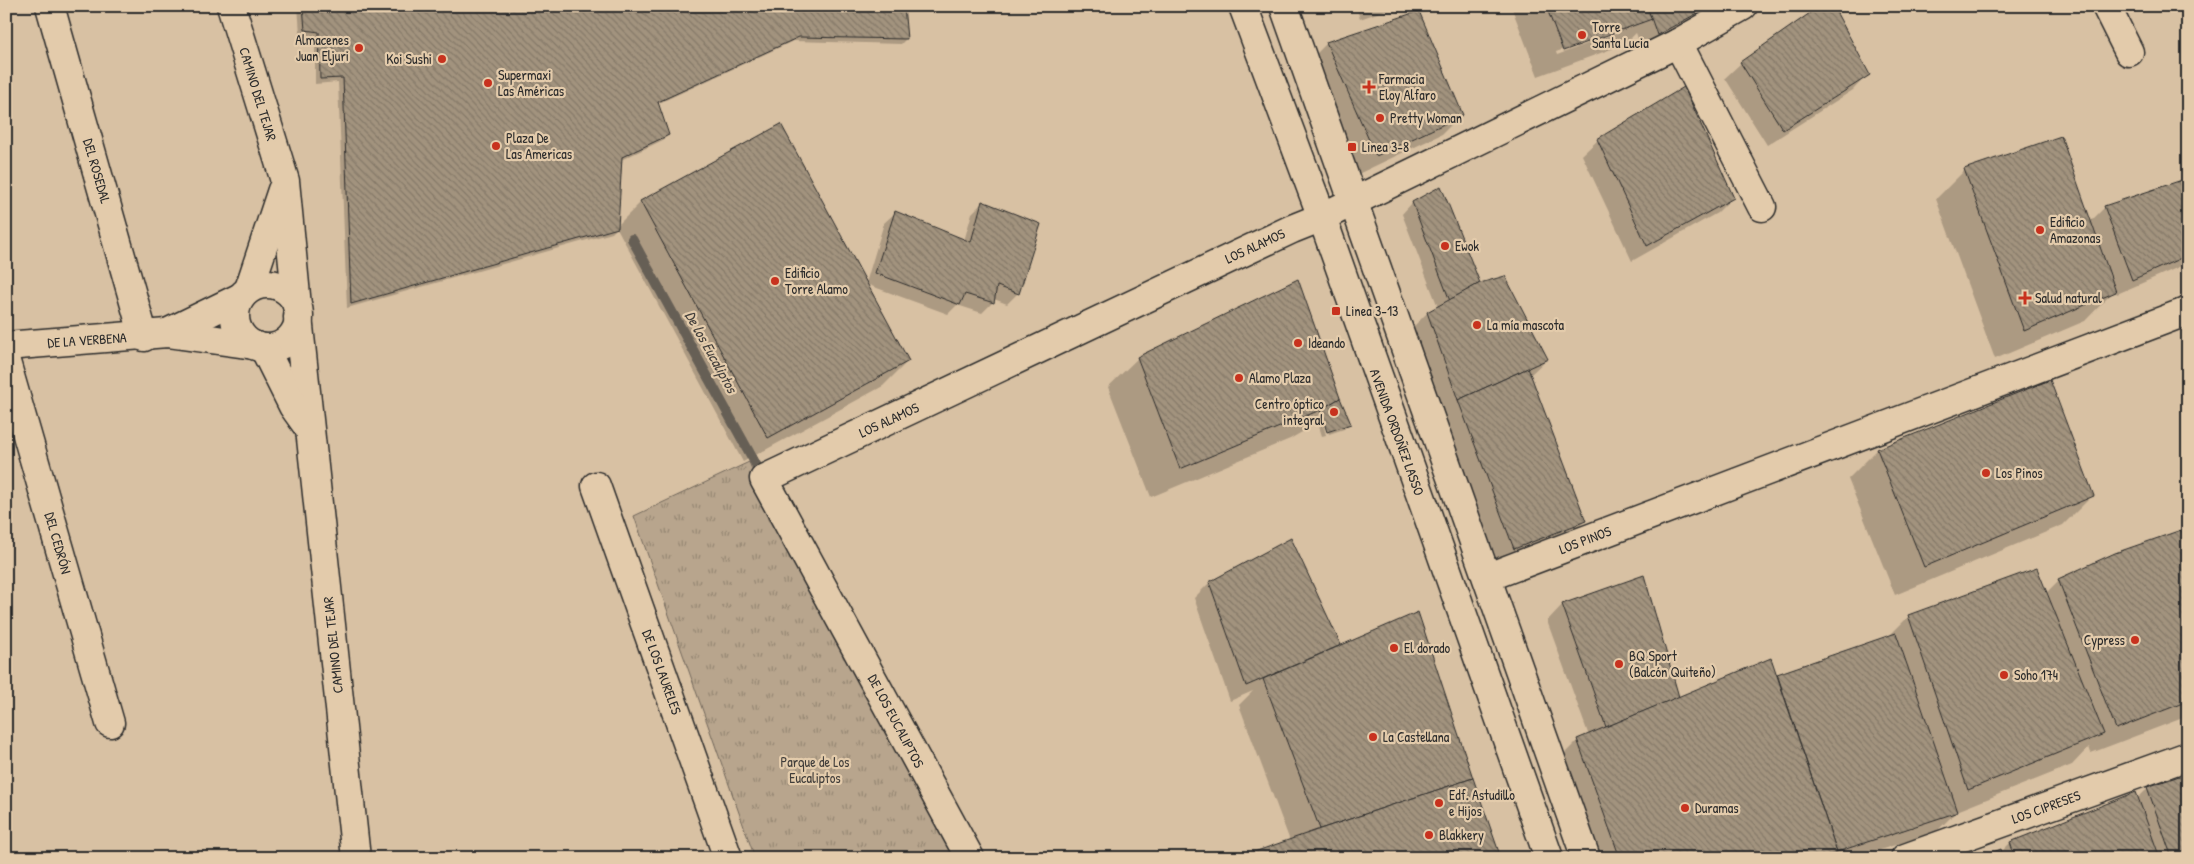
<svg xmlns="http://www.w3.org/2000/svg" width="2194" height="864" font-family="'Patrick Hand',sans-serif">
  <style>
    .grass { fill: url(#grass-tufts); stroke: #72685c }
    .shadow { fill: #0003; fill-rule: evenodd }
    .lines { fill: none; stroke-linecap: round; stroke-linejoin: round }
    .stream { stroke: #665f55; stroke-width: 10 }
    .building { fill: url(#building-back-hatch); stroke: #2b2b2b }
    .street-casing { stroke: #2b2b2b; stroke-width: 31 }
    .secondary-casing { stroke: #2b2b2b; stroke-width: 31 }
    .primary-casing { stroke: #2b2b2b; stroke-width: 31 }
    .street { stroke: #e3cbab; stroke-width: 28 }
    .secondary { stroke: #e3cbab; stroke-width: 28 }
    .primary { stroke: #e3cbab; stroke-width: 28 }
    .poi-dot { fill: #c8321e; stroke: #e3cbab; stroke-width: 2 }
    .labels { text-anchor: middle; stroke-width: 4.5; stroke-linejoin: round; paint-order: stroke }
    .poi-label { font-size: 14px; fill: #2b2b2b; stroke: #e3cbab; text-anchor: start }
    .street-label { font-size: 14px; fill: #2b2b2b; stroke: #e3cbab }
    .park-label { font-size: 14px; fill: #403d3a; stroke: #e3cbab }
    .water-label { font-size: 15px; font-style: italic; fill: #44403c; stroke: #e3cbab }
  </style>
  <defs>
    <pattern id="grass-tufts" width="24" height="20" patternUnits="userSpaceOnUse" patternTransform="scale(1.25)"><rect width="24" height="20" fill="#b8a58d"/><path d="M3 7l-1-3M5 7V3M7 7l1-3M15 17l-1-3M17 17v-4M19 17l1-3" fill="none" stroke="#968773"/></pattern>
    <pattern id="building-back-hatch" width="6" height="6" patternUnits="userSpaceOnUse" patternTransform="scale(1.25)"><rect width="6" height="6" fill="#a2937e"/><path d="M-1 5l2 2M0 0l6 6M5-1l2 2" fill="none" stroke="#847867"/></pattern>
  </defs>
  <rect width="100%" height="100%" fill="#d8c1a3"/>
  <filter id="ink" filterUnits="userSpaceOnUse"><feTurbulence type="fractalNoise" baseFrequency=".02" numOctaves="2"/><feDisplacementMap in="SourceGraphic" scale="10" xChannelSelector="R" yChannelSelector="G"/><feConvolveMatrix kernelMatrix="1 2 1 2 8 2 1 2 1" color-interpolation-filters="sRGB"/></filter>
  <g filter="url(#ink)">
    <polygon class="grass" points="749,462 763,497 960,858 755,858 634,516"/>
    <g class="shadow">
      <polygon points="298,6 903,6 906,39 901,44 793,41 657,104 668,135 663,140 621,160 617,226 641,202 866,283 884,223 895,213 964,241 972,213 982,203 1018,293 1007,304 994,299 993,302 982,313 957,305 948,314 866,284 908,361 883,386 743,462 617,228 612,233 347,308 338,82 315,84 315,37 300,34"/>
      <polygon points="1356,6 1397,6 1360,19"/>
      <path d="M1511,6H1722L1642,49L1636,33L1625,44L1538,76ZM1622,28V31L1557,55L1556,52Z"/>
      <polygon points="1327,43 1461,115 1442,134 1356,175 1308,62"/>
      <polygon points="1741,63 1868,74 1853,90 1767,145 1725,78"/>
      <polygon points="1598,140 1733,197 1717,213 1632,261 1582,155"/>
      <polygon points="1965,170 2090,222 2105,207 2188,179 2188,263 2117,294 2115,290 2085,321 1995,359 1936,199"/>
      <polygon points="1412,203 1479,285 1547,359 1530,375 1585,521 1569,536 1498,563 1412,328 1427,313 1438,307 1402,214"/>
      <polygon points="1297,281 1349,424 1344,429 1329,434 1323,414 1321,416 1326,435 1322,436 1317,420 1309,428 1290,439 1151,497 1108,387 1138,358"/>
      <polygon points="2049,382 2092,496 2063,525 1895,595 1848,479 1877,450"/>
      <polygon points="2188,529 2188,716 2091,753 2089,747 2072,765 1957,811 1937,831 1856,858 1594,858 1558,760 1578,740 1589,736 1547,621 1562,605 1643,577 1678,699 1776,675 1888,637 1909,616 2046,593 2059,580"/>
      <polygon points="1209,583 1339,645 1335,649 1500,858 1290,841 1239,705 1253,691 1230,701 1194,598"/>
      <polygon points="2148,788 2188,858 1982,858 2001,852 2010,843 2137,799"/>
    </g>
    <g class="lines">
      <polyline class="stream" points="632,239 764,479"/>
    </g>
    <g class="building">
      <polygon points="303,6 904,6 907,39 799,37 658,102 669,135 622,157 618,228 351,304 343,78 320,79 319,32 305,30"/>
      <polygon points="1546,6 1647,6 1652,19 1563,51"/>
      <polygon points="1647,6 1709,6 1709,7 1657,35"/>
      <polygon points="1820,6 1833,6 1870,75 1783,130 1740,62"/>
      <polygon points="1419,11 1463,115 1376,156 1326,42"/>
      <polygon points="1684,87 1734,198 1647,246 1597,139"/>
      <polygon points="781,124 909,361 768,438 640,201"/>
      <polygon points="2061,136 2116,292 2024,331 1964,169"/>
      <polygon points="2188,178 2188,255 2132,280 2104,206"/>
      <polygon points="1441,186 1480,283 1450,301 1412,202"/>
      <polygon points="982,201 1041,224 1019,294 997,286 994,303 965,294 960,305 875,273 895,211 971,242"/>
      <polygon points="1505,276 1548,359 1458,400 1427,312 1480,283"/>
      <polygon points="1298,279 1340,398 1320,410 1180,469 1137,357"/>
      <polygon points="1528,368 1586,521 1514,549 1458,400"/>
      <polygon points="2050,380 2094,496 1924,567 1877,449"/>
      <polygon points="1340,398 1351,424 1327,432 1320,410"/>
      <polygon points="2188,527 2188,549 2181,530"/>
      <polygon points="2181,530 2188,549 2188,701 2116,729 2058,579 2115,553"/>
      <polygon points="1291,538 1341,645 1246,686 1209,582"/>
      <polygon points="2037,568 2104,734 1968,790 1908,615"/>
      <polygon points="1644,575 1679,697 1606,727 1562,604"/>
      <polygon points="1418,612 1473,778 1320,829 1263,679"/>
      <polygon points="1896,633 1958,812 1837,852 1777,674"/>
      <polygon points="1771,658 1837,852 1820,858 1620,858 1577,739"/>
      <polygon points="2188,773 2188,858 2172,858 2147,787"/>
      <polygon points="1473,778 1501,858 1237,858 1320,829"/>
      <polygon points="2136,792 2160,858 2015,858 2010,842"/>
      <polygon points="2001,849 2004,858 1978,858"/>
    </g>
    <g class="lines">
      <g class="street-casing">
        <g id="street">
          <polyline points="50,6 144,337"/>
          <polyline points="2106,6 2129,52"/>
          <polyline points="1678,43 1762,207"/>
          <polyline points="167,333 241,297"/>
          <polyline points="6,346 167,333 254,345"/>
          <polyline points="6,362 110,723"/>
          <polyline points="596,486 728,858"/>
          <polyline points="1488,577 2188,311"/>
          <polyline points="970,858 764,479 1292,229 1322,217 1678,43 1743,6"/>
          <polyline points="1905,858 2188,756"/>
        </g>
      </g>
      <g class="secondary-casing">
        <g id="secondary">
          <polyline points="231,6 285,181 297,306"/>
          <circle cx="267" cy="316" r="32"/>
          <polyline points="249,289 282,190"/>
          <polyline points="298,317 356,858"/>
          <polyline points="264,348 293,406 308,427"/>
        </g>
      </g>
      <g class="primary-casing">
        <g id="primary">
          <polyline points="1243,6 1322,217 1549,858"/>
          <polyline points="1284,6 1586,858"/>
        </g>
      </g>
      <use href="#street" class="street"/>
      <use href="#secondary" class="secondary"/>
      <use href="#primary" class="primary"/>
    </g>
  </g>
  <g class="poi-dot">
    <circle cx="1582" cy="35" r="5"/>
    <circle cx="359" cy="48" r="5"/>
    <circle cx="442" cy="59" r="5"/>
    <circle cx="488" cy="83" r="5"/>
    <path d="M1366.5 79.5h5v5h5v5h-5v5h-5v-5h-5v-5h5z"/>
    <circle cx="1380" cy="118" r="5"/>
    <circle cx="496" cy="146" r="5"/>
    <rect x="1347" y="142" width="10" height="10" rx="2.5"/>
    <circle cx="2040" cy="230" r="5"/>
    <circle cx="1445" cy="246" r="5"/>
    <circle cx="775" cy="281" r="5"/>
    <path d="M2022.5 290.5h5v5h5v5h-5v5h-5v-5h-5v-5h5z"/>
    <rect x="1331" y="306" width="10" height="10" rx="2.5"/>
    <circle cx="1477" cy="325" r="5"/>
    <circle cx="1298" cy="343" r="5"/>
    <circle cx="1239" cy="378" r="5"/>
    <circle cx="1334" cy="412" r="5"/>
    <circle cx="1986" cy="473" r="5"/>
    <circle cx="2135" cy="640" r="5"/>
    <circle cx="1394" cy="648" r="5"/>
    <circle cx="1619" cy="664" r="5"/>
    <circle cx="2004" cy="675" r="5"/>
    <circle cx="1373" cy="737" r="5"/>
    <circle cx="1439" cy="803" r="5"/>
    <circle cx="1685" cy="808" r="5"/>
    <circle cx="1429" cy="835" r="5"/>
  </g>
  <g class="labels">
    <g class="poi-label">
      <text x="1592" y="32">Torre<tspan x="1592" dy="16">Santa Lucia</tspan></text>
      <text x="349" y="45" text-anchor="end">Almacenes<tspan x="349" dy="16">Juan Eljuri</tspan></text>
      <text x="432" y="64" text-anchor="end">Koi Sushi</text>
      <text x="498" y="80">Supermaxi<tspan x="498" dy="16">Las Américas</tspan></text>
      <text x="1379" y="84">Farmacia<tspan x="1379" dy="16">Eloy Alfaro</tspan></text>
      <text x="1390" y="123">Pretty Woman</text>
      <text x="506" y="143">Plaza De<tspan x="506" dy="16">Las Americas</tspan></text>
      <text x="1362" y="152">Linea 3-8</text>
      <text x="2050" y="227">Edificio<tspan x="2050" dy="16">Amazonas</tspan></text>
      <text x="1455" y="251">Ewok</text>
      <text x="785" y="278">Edificio<tspan x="785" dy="16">Torre Alamo</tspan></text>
      <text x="2035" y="303">Salud natural</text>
      <text x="1346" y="316">Linea 3-13</text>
      <text x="1487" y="330">La mía mascota</text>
      <text x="1308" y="348">Ideando</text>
      <text x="1249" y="383">Alamo Plaza</text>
      <text x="1324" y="409" text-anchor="end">Centro óptico<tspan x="1324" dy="16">integral</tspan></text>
      <text x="1996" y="478">Los Pinos</text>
      <text x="2125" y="645" text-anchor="end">Cypress</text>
      <text x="1404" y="653">El dorado</text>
      <text x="1629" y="661">BQ Sport<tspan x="1629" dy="16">(Balcón Quiteño)</tspan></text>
      <text x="2014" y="680">Soho 174</text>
      <text x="1383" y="742">La Castellana</text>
      <text x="1449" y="800">Edf. Astudillo<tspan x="1449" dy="16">e Hijos</tspan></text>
      <text x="1695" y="813">Duramas</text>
      <text x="1439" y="840">Blakkery</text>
    </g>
    <g class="street-label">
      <text transform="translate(258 94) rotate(73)" y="5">CAMINO DEL TEJAR</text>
      <text transform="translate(97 171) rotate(74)" y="5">DEL ROSEDAL</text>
      <text transform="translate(1255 246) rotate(-25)" y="5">LOS ALAMOS</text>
      <text transform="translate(87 340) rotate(-4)" y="5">DE LA VERBENA</text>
      <text transform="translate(889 420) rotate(-25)" y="5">LOS ALAMOS</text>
      <text transform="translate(1397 432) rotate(70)" y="5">AVENIDA ORDOÑEZ LASSO</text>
      <text transform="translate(1585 540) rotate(-21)" y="5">LOS PINOS</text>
      <text transform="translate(58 543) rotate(74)" y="5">DEL CEDRÓN</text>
      <text transform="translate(333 645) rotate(-96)" y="5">CAMINO DEL TEJAR</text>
      <text transform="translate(662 672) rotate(70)" y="5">DE LOS LAURELES</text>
      <text transform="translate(896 721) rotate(62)" y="5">DE LOS EUCALIPTOS</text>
      <text transform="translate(2046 807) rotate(-20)" y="5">LOS CIPRESES</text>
    </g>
    <g class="park-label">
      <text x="815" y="767">Parque de Los<tspan x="815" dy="16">Eucaliptos</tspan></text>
    </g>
    <g class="water-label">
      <text transform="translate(711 352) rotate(61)" y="5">De los Eucaliptos</text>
    </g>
  </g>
  <rect width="2194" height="864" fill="none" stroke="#e3cbab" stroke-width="25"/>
  <rect x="12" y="12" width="2169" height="839" fill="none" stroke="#2b2b2b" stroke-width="2" filter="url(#ink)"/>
</svg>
